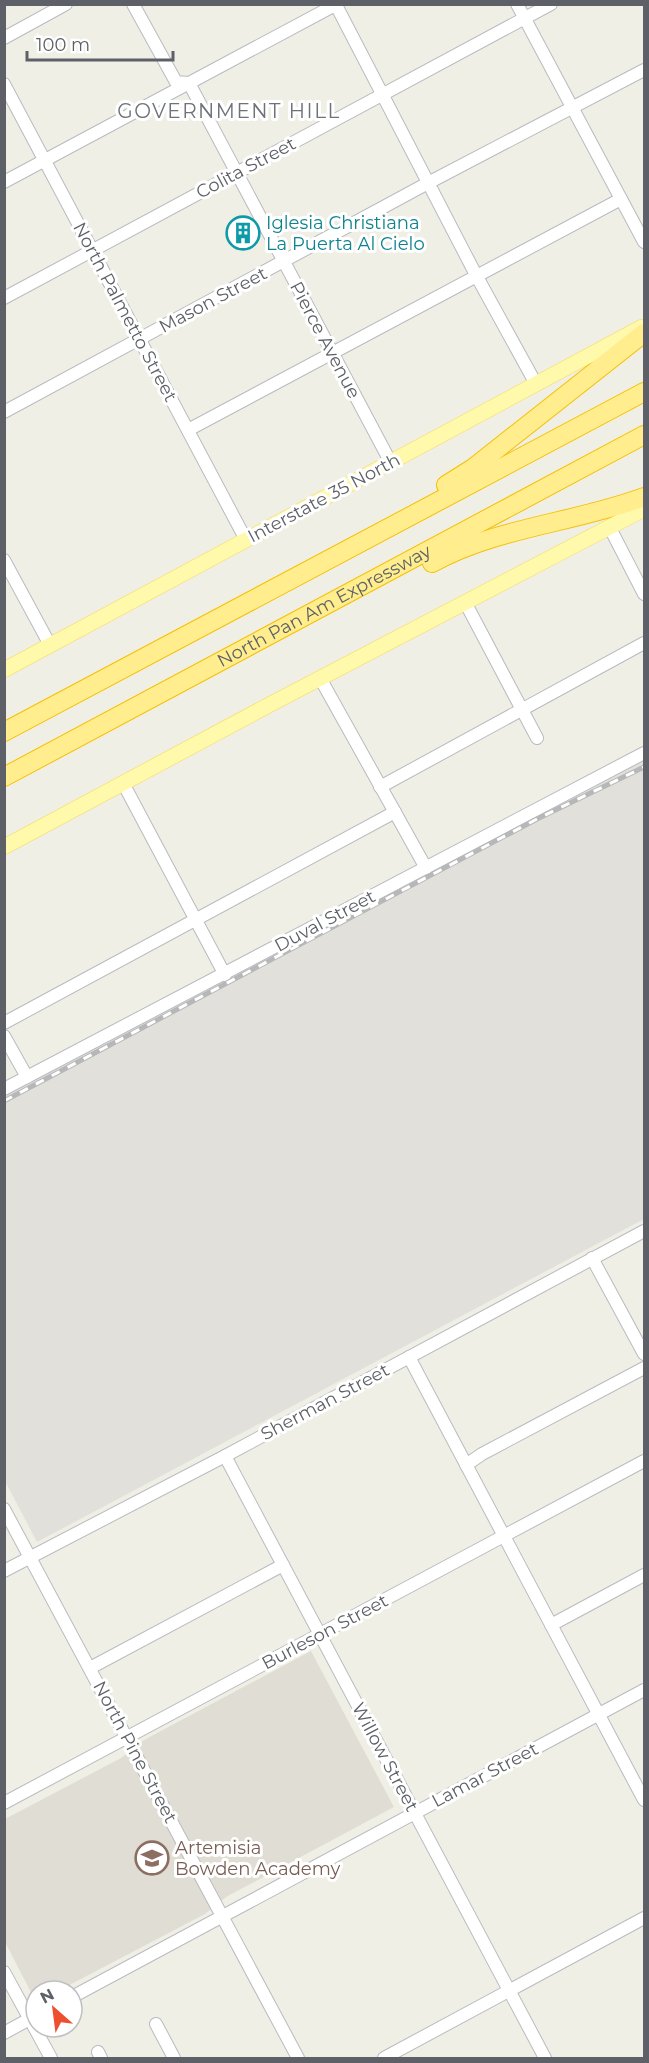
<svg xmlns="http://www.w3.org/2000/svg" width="649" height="2063" font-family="Montserrat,sans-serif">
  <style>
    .industrial { fill: #e1e0da }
    .education { fill: #e0ded4 }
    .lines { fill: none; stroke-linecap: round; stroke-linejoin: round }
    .minor-casing { stroke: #b8bbc0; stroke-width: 14 }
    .major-casing { stroke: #f6d859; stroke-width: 16 }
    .highway-casing { stroke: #f6c000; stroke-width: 20 }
    .minor { stroke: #fff; stroke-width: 12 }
    .major { stroke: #fff9ac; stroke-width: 15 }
    .highway { stroke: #ffed8e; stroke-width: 18 }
    .rail-casing { stroke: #b6b7b8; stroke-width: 5 }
    .rail { stroke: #fff; stroke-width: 3; stroke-dasharray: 9; stroke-linecap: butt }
    .labels { text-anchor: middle; stroke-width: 6; stroke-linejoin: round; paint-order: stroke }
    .street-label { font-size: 18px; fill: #5d6167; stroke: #fff }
    .culture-label { font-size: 18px; fill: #0d838f; stroke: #fff; text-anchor: start }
    .education-label { font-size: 18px; fill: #785e54; stroke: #fff; text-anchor: start }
    .neighbourhood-label { font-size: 20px; letter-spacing: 1.5px; fill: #6e7279; stroke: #fff }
  </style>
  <rect width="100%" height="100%" fill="#f0efe6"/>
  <polygon class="industrial" points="644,757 644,1219 37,1542 5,1481 4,1095"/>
  <polygon class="education" points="311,1651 394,1807 226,1897 205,1914 58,1991 36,1991 36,2002 5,1942 5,1819 121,1758 144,1740"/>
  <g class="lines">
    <g class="minor-casing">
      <g id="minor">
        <polyline points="133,4 176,82 189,83 391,463"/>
        <polyline points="517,4 644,242"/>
        <polyline points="336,5 476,275 536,384"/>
        <polyline points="4,38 66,4"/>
        <polyline points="4,84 246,540"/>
        <polyline points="4,182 337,4"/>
        <polyline points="4,298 551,4"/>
        <polyline points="4,412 428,183 644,70"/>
        <polyline points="188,430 621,199"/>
        <polyline points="610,528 644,594"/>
        <polyline points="4,560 50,645"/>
        <polyline points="465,602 537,738"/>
        <polyline points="320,678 426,868"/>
        <polyline points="123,783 225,975"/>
        <polyline points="380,787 644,643"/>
        <polyline points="4,1023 395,812"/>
        <polyline points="4,1036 27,1077"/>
        <polyline points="4,1089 644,753"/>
        <polyline points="592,1258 644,1354"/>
        <polyline points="409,1357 644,1800"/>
        <polyline points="225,1456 545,2058"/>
        <polyline points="466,1465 482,1454 644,1368"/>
        <polyline points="4,1509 298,2058"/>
        <polyline points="4,1571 225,1456 644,1231"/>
        <polyline points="551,1625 644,1575"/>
        <polyline points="90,1668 283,1565"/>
        <polyline points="4,1803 644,1461"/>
        <polyline points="4,1972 51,2058"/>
        <polyline points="72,1997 644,1690"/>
        <polyline points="156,2024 174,2058"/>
        <polyline points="4,2033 35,2016"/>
        <polyline points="98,2052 101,2058"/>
        <polyline points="384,2058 644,1918"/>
      </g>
    </g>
    <g class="major-casing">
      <g id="major">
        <polyline points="4,670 642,327"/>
        <polyline points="4,847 267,706 644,509"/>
      </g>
    </g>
    <g class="highway-casing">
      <g id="highway">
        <polyline points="446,485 473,468 644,333"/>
        <path d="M432,563C498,527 574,523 644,497"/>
        <polyline points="4,732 644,392"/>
        <path id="s1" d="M4,777L644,435"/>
      </g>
    </g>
    <use href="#minor" class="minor"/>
    <use href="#major" class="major"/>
    <use href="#highway" class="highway"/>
    <g class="rail-casing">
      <polyline id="rail" points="4,1101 537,819 644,767"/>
    </g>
    <use href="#rail" class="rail"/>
  </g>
  <defs>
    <g id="building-ring" transform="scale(1.725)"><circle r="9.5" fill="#fff" stroke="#0f9aa8" stroke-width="1.5"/><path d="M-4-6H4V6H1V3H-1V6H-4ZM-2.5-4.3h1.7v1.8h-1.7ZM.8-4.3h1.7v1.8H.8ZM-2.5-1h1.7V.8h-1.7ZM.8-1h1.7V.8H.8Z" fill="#0f9aa8"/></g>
    <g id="school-ring" transform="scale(1.725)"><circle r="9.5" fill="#fff" stroke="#8d6e63" stroke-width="1.5"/><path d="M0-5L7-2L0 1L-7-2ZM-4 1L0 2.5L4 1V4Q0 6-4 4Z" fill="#8d6e63"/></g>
  </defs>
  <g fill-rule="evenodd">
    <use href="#building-ring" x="243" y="233"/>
    <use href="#school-ring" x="152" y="1858"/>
  </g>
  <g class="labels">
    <g class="street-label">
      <text transform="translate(246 168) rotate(-28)" y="6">Colita Street</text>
      <text transform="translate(213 300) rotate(-28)" y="6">Mason Street</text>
      <text transform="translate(125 312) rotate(62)" y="6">North Palmetto Street</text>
      <text transform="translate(325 340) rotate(62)" y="6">Pierce Avenue</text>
      <text transform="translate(324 498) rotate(-28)" y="6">Interstate 35 North</text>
      <text dy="6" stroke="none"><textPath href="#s1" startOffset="363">North Pan Am Expressway</textPath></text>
      <text transform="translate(325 921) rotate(-28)" y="6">Duval Street</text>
      <text transform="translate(325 1402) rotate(-28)" y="6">Sherman Street</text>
      <text transform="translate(325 1632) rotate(-28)" y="6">Burleson Street</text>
      <text transform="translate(135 1752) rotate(62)" y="6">North Pine Street</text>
      <text transform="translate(385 1757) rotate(62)" y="6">Willow Street</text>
      <text transform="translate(485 1775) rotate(-28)" y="6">Lamar Street</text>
    </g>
    <g class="culture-label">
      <text x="266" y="229">Iglesia Christiana<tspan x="266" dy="21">La Puerta Al Cielo</tspan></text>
    </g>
    <g class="education-label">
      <text x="175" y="1854">Artemisia<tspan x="175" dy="21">Bowden Academy</tspan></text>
    </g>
    <g class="neighbourhood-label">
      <text x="229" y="118">GOVERNMENT HILL</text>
    </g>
  </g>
  <rect width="649" height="2063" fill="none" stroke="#5d6167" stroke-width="12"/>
  <g transform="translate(54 2009) rotate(332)"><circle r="28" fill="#ffffff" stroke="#bec0c2" stroke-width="1.5"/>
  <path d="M0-4.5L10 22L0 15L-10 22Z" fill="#ee4f2e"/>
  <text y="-9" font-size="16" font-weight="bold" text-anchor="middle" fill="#5d6167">N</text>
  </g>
  <path d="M27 51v9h146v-9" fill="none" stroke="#5d6167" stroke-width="3"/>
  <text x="36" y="51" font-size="18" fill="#5d6167" stroke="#ffffff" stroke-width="4.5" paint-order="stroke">100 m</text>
</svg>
